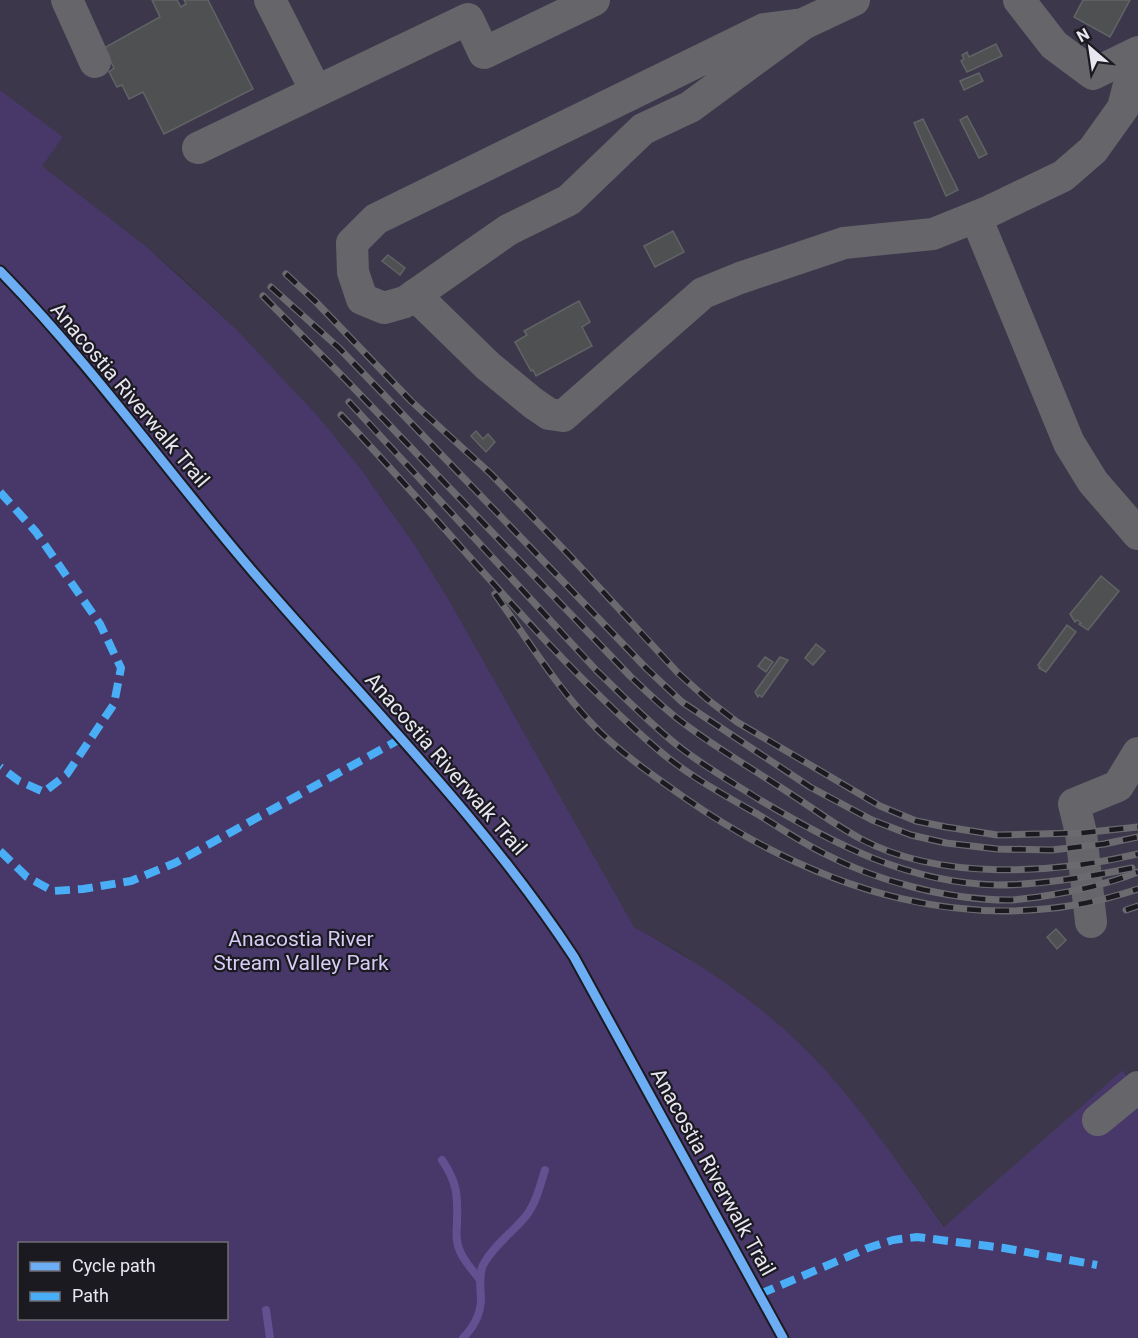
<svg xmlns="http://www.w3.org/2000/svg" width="1138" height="1338" font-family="Roboto,sans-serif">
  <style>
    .built { fill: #3c374b }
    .green { fill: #483869; fill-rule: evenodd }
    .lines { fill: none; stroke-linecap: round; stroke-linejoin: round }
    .stream { stroke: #644f91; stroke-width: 8 }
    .building { fill: #4e5052; stroke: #616465; stroke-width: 1.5 }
    .minor { stroke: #66656a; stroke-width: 32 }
    .rail-casing { stroke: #6b6a6f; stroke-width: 7 }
    .rail { stroke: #1c1a21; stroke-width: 4.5; stroke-dasharray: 14; stroke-linecap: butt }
    .quiet { stroke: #49aef6; stroke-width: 8; stroke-dasharray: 15 8; stroke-linecap: butt }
    .cycleway-casing { stroke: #1c1a21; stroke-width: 13 }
    .cycleway { stroke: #6dadf4; stroke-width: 9 }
    .labels { text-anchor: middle; stroke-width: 4.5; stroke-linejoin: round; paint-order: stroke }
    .street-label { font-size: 21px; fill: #e8e6f0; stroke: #1c1a21 }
    .park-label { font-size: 21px; fill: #d7ccf5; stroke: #1c1a21 }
  </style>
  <rect width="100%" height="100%" fill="#36343c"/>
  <polygon class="built" points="0,0 1138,0 1138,1069 945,1227 853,1104 682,953 634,927 450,602 388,506 316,414 235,328 184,279 148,248 41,166 63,137 0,90"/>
  <path class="green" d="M0,90L63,137L42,166L148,248L235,328L316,414L360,468L414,544L450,602L634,927C705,966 771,1010 826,1071C869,1119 906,1175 944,1227L1123,1070L1138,1100V1338H0ZM20,1244H226V1318H20Z"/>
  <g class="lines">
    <g class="stream">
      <path d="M442,1160C457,1182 458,1195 457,1222C457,1228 456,1234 457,1240C458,1255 472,1269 480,1280"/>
      <polyline points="266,1310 270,1338"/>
      <path d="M463,1338C473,1328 480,1316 481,1301C481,1289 478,1277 483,1265C493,1246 512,1233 526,1216C536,1203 540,1186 545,1170"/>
    </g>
  </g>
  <g class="building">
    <polygon points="152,0 177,0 181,7 186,4 184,0 208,0 253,89 164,134 143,92 129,99 122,85 117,87 109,72 114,68 104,48 160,17"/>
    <polygon points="1083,0 1130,0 1110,37 1074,17"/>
    <polygon points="996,44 1002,56 967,72 961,61 964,59 962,55 967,52 969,57"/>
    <polygon points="979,73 983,81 964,90 960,81"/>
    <polygon points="967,116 987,154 979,158 960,120"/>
    <polygon points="923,119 958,190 946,196 914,123"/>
    <polygon points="673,231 684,252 655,267 644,246"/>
    <polygon points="388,255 405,268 400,275 382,261"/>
    <polygon points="579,301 590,322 582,327 592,346 536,376 533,370 531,371 515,342 527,335 524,331"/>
    <polygon points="476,431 483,439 488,434 495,442 486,452 471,436"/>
    <polygon points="1101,576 1119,591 1088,630 1079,624 1081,623 1077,620 1075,622 1070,614"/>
    <polygon points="1067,625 1076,632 1046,672 1039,668 1040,667 1038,665"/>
    <polygon points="816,644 825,651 813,665 805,658"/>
    <polygon points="765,657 773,662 766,672 758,666"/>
    <polygon points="780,657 788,660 762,697 759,695 758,697 755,692"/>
    <polygon points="1056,929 1066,940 1057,949 1047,937"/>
  </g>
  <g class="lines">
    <g class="minor">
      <polyline points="67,0 95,62"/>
      <polyline points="270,0 316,91"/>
      <polyline points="1019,0 1054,45 1093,74 1138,52"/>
      <polyline points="803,24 764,29 376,219 352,243 353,272 362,299 384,308 405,302 508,230 569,200 643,129 690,107 803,24 854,0"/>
      <polyline points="198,148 468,19 484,53 594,0"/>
      <polyline points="976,217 1069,443 1093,482 1138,534"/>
      <polyline points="415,295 488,366 533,403 549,414 563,416 703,293 740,278 844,243 933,234 990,211 1063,176 1093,150 1123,108 1137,53"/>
      <polyline points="1091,922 1081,833 1074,804 1118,786 1138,753"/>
      <polyline points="1098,1120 1138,1087"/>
    </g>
    <g class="rail-casing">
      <g id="rail">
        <polyline points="286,274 316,302 411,401 491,474 571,557 678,673 707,699 737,722 880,806 916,821 946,827 997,835 1081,833 1138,827"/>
        <polyline points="271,287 339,348 646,668 682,702 810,787 872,820 911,835 946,843 997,849 1052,850 1104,844 1138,837"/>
        <path d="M263,296L348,382L630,676C646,691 661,706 678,719C710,744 746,765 780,787C807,804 833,824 861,839C940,881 1054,874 1138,854"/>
        <path d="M349,402L597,671C623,696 648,722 677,745C703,766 732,782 760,800C834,844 908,883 997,885C1042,885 1088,877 1132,868"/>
        <path d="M341,415C446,525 541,648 656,748C687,775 724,795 759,815C780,828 801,842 823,853C876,881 948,900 1008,900C1018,900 1028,898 1038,897C1072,892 1105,885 1138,872"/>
        <path d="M495,594C528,640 559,691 599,731C625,756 655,777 685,798C819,891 977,943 1138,889"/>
        <polyline points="1126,910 1138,906"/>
      </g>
    </g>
    <use href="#rail" class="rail"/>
    <g class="quiet">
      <polyline points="0,492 36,532 100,624 121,668 114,704 67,774 44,792 19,781 0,767"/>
      <polyline points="0,851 27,877 53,891 83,889 131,881 175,863 402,738"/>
      <polyline points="760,1294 868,1248 893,1240 917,1237 1004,1248 1097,1265"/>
    </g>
    <g class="cycleway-casing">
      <path id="cycleway" d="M0,271C92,365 169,474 254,573C363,700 482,817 574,957L783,1338"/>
    </g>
    <use href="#cycleway" class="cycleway"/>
  </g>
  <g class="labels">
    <g class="street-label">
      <text transform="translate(130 395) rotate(50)" y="7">Anacostia Riverwalk Trail</text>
      <text transform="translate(446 764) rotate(49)" y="7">Anacostia Riverwalk Trail</text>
      <text transform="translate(713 1172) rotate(61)" y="7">Anacostia Riverwalk Trail</text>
    </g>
    <g class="park-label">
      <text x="301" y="946">Anacostia River<tspan x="301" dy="24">Stream Valley Park</tspan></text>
    </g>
  </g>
  <rect x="18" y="1242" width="210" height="78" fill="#1c1a21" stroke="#6e6c74" stroke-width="1.5"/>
  <rect x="30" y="1262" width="30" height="9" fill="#6dadf4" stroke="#6e6c74" stroke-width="1.5"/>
  <text x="72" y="1272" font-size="18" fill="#e8e6f0">Cycle path</text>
  <rect x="30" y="1292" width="30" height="9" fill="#49aef6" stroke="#6e6c74" stroke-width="1.5"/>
  <text x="72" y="1302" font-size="18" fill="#e8e6f0">Path</text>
  <g transform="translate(1090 48) rotate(331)" stroke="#1c1a21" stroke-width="4.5" paint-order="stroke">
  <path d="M0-4.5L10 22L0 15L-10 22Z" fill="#e8e6f0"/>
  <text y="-9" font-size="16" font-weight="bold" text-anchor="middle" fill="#e8e6f0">N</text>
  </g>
</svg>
